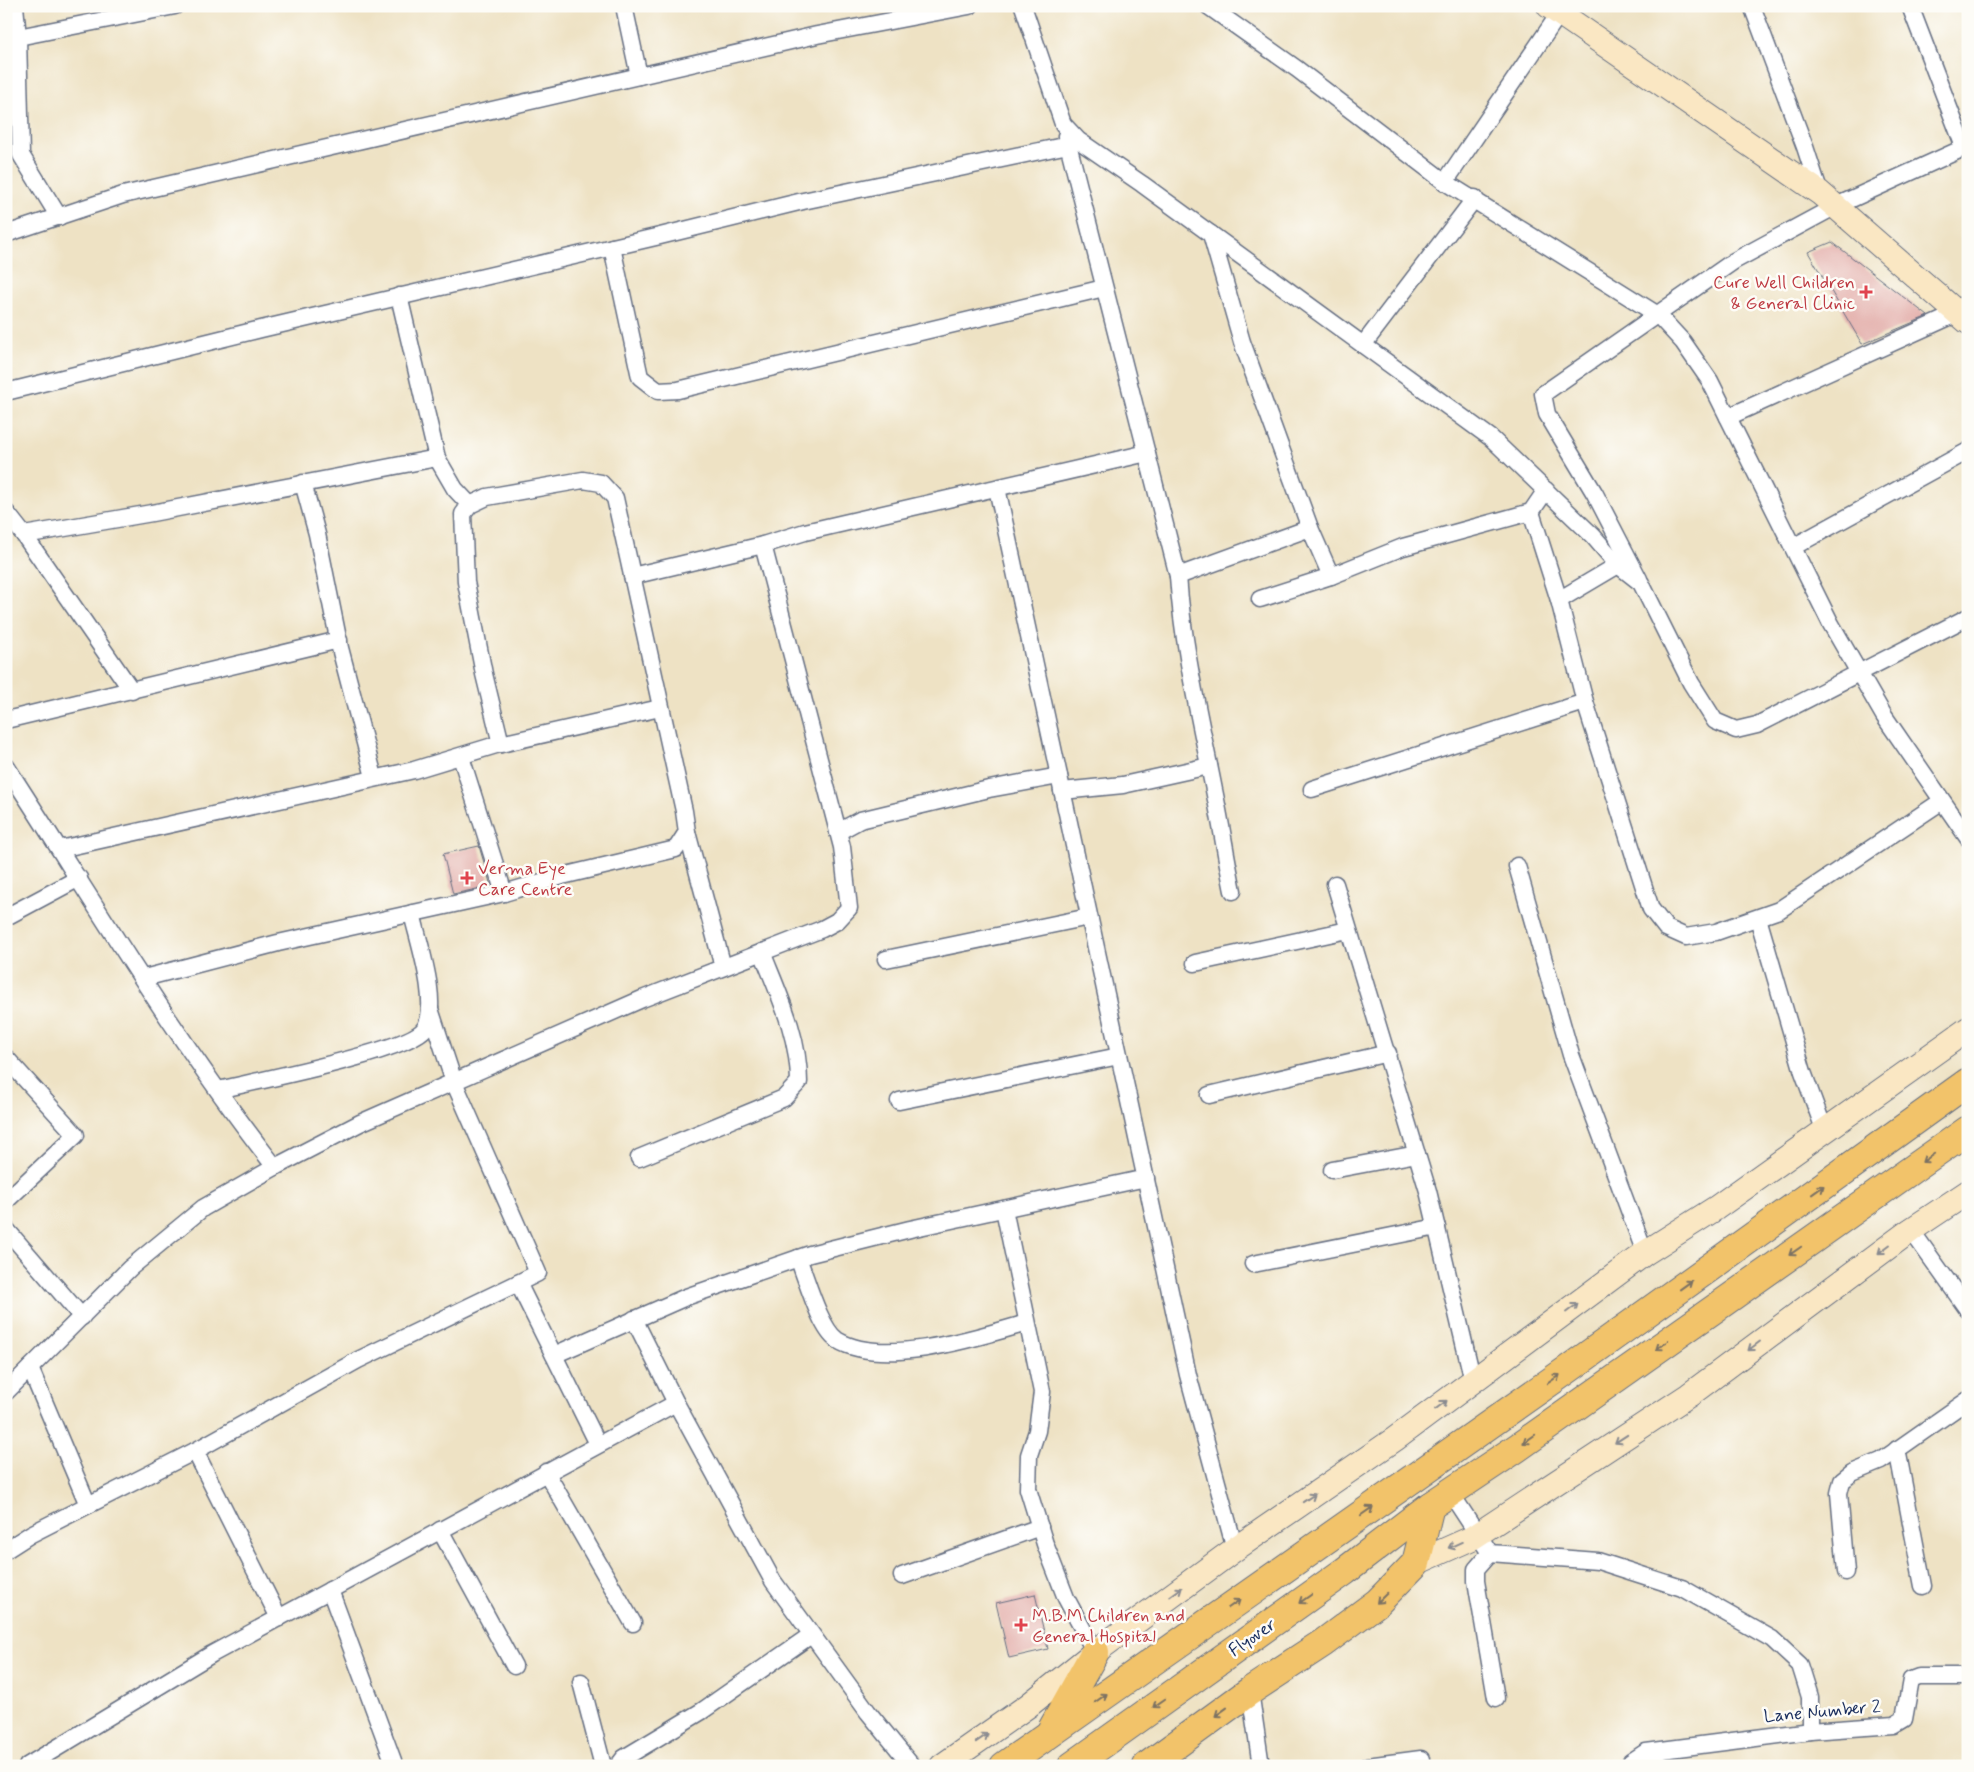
<svg xmlns="http://www.w3.org/2000/svg" width="1974" height="1772" font-family="Mynerve,sans-serif">
  <style>
    .building { fill: #e3aeaa }
    .lines { fill: none; stroke-linecap: round; stroke-linejoin: round }
    .street-casing { stroke: #656e82; stroke-width: 19 }
    .secondary-casing { stroke: #656e82; stroke-width: 26 }
    .highway-casing { stroke: #656e82; stroke-width: 30 }
    .street { stroke: #fff; stroke-width: 16 }
    .secondary { stroke: #fae7c3; stroke-width: 24 }
    .highway { stroke: #f2c36a; stroke-width: 28 }
    .oneway { stroke: #7c7263 }
    .oneway2 { stroke: #8a8b90 }
    .health-dot { fill: #e0444e; stroke: #fdfcf7; stroke-width: 2 }
    .labels { text-anchor: middle; stroke-width: 5; stroke-linejoin: round; paint-order: stroke }
    .health-label { font-size: 18px; fill: #be3a42; stroke: #fdfcf7; text-anchor: start }
    .street-label { font-size: 18px; fill: #1b2f5e; stroke: #fdfcf7 }
  </style>
  <rect width="100%" height="100%" fill="#fdfcf7"/>
  <filter id="ink" filterUnits="userSpaceOnUse"><feTurbulence type="fractalNoise" baseFrequency=".02" numOctaves="2"/><feDisplacementMap in="SourceGraphic" scale="10" xChannelSelector="R" yChannelSelector="G"/><feConvolveMatrix kernelMatrix="1 2 1 2 8 2 1 2 1" color-interpolation-filters="sRGB"/></filter>
  <filter id="wash" filterUnits="userSpaceOnUse"><feTurbulence type="fractalNoise" baseFrequency=".0096" numOctaves="4" result="noise"/><feDisplacementMap in="SourceGraphic" scale="20" xChannelSelector="R" yChannelSelector="G"/><feGaussianBlur stdDeviation="1.12" result="paint"/><feColorMatrix in="noise" values="0 0 0 0 0 0 0 0 0 0 0 0 0 0 0 0 0 1.4 0 .05"/><feComposite in="paint" operator="in"/></filter>
  <g filter="url(#wash)">
    <rect width="100%" height="100%" fill="#eee2c4"/>
    <g id="blocks">
      <g class="building">
        <polygon points="1832,242 1928,316 1862,344 1808,252"/>
        <polygon points="479,846 491,886 453,894 443,854"/>
        <polygon points="1035,1594 1048,1649 1009,1658 996,1603"/>
      </g>
    </g>
  </g>
  <g filter="url(#ink)">
    <use href="#blocks" fill-opacity="0" stroke="#656e82" stroke-width="1"/>
    <g class="lines">
      <g class="street-casing">
        <g id="street">
          <polyline points="15,6 18,37 21,155 59,217"/>
          <polyline points="624,6 639,76"/>
          <polyline points="1023,6 1063,124 1078,140 1142,184 1491,438 1593,536 1618,565 1641,583 1691,683 1715,721 1736,730 1757,725 1968,617"/>
          <polyline points="1208,6 1297,69 1445,182 1658,315 1683,342 1710,381 1831,624 1884,716 1968,838"/>
          <polyline points="1752,6 1805,147 1820,193"/>
          <polyline points="1910,6 1964,147"/>
          <polyline points="18,37 175,6"/>
          <path d="M1066,136L1178,576C1183,649 1200,719 1214,790C1221,823 1226,857 1233,891"/>
          <polyline points="1445,182 1559,14"/>
          <polyline points="6,234 123,195 817,35 969,6"/>
          <polyline points="1211,234 1242,342 1310,528 1331,576"/>
          <polyline points="612,247 640,377 658,391 678,390 1104,288"/>
          <polyline points="399,296 437,458 455,489 470,505"/>
          <polyline points="1363,345 1475,198"/>
          <polyline points="6,392 261,329 660,236 803,201 1068,145"/>
          <polyline points="1728,417 1958,313 1968,305"/>
          <polyline points="303,483 317,534 340,648 374,777"/>
          <polyline points="997,488 1188,1375 1235,1549"/>
          <polyline points="6,512 24,535 152,513 437,458"/>
          <polyline points="1531,512 1559,600 1585,702 1651,909 1666,928 1686,937 1716,932 1779,910 1942,801"/>
          <polyline points="24,535 132,691"/>
          <polyline points="1793,547 1968,451"/>
          <polyline points="632,576 763,545 805,532 1147,453"/>
          <polyline points="1178,576 1310,528"/>
          <polyline points="1639,579 1595,494 1547,414 1543,394 1734,261 1836,206 1968,146"/>
          <polyline points="1260,599 1331,576 1403,547 1531,512 1546,490"/>
          <polyline points="1559,600 1618,565"/>
          <polyline points="6,720 339,640"/>
          <polyline points="461,757 504,893"/>
          <path d="M6,766C93,900 176,1041 275,1167"/>
          <polyline points="1312,789 1585,702"/>
          <polyline points="1062,791 1123,785 1209,766"/>
          <polyline points="687,832 723,967"/>
          <polyline points="838,832 860,820 989,789 1059,776"/>
          <polyline points="60,849 414,770 496,745 660,708"/>
          <polyline points="1517,866 1571,1055 1645,1253"/>
          <polyline points="1335,884 1428,1191 1473,1381"/>
          <polyline points="6,917 79,878"/>
          <polyline points="1758,918 1803,1072 1824,1129"/>
          <polyline points="886,959 1089,917"/>
          <polyline points="1195,963 1348,930"/>
          <polyline points="144,978 278,943 504,893 562,876 676,849 687,832 684,811 615,498 601,483 583,480 487,497 470,505 463,514 466,582 484,674 501,744"/>
          <polyline points="430,1009 454,1082 538,1273 518,1283 598,1444"/>
          <polyline points="6,1058 76,1135 6,1201"/>
          <path d="M218,1090C252,1082 411,1051 425,1028C440,1003 418,941 412,913"/>
          <polyline points="1209,1095 1388,1053"/>
          <polyline points="899,1101 1119,1056"/>
          <path d="M639,1158L784,1098L799,1082C799,1036 779,995 762,952"/>
          <polyline points="1332,1170 1417,1154"/>
          <polyline points="1004,1209 1042,1392 1037,1431 1029,1455 1028,1489 1045,1544 1066,1598 1095,1652"/>
          <polyline points="6,1229 82,1317"/>
          <polyline points="1911,1230 1968,1310"/>
          <path d="M798,1258C806,1277 820,1329 837,1340C883,1368 979,1337 1027,1323"/>
          <polyline points="1253,1264 1437,1227"/>
          <polyline points="634,1319 676,1403 773,1581 868,1712 912,1766"/>
          <polyline points="554,1355 686,1297 810,1254 910,1229 1146,1178"/>
          <polyline points="30,1368 88,1505"/>
          <polyline points="6,1392 130,1268 203,1208 275,1167 360,1123 642,999 822,929 837,921 849,908 842,847 763,545"/>
          <polyline points="1897,1449 1923,1586"/>
          <polyline points="195,1451 279,1618"/>
          <polyline points="546,1472 633,1623"/>
          <polyline points="1450,1492 1490,1553 1598,1561 1682,1588 1772,1639 1800,1665 1810,1697 1810,1731"/>
          <polyline points="440,1530 514,1666"/>
          <polyline points="6,1550 31,1534 195,1451 358,1360 518,1283"/>
          <polyline points="1490,1553 1476,1569 1476,1581 1496,1698"/>
          <polyline points="1846,1572 1839,1493 1842,1481 1852,1473 1881,1461 1968,1400"/>
          <polyline points="902,1576 1040,1527"/>
          <polyline points="330,1590 395,1766"/>
          <polyline points="581,1682 603,1766"/>
          <polyline points="1250,1691 1261,1766"/>
          <polyline points="27,1766 212,1654 676,1403"/>
          <polyline points="618,1766 624,1758 702,1711 811,1635"/>
          <polyline points="1367,1766 1421,1759"/>
          <polyline points="1629,1766 1631,1762 1646,1752 1810,1731 1894,1725 1904,1719 1911,1680 1919,1677 1968,1677"/>
        </g>
      </g>
      <g class="secondary-casing">
        <g id="secondary">
          <polyline points="1549,6 1820,193 1968,322"/>
          <polyline points="1416,1563 1472,1538 1689,1395 1911,1230 1968,1192"/>
          <polyline points="942,1766 1029,1705 1095,1652 1235,1549 1395,1439 1645,1253 1716,1208 1968,1029"/>
        </g>
      </g>
      <g class="highway-casing">
        <g id="highway">
          <polyline points="1052,1729 1095,1652"/>
          <polyline points="1004,1766 1567,1370 1968,1082"/>
          <polyline points="1072,1766 1345,1571 1430,1506 1517,1448 1968,1130"/>
          <polyline points="1147,1766 1250,1691 1323,1643 1378,1602 1416,1563 1430,1506"/>
        </g>
      </g>
      <use href="#street" class="street"/>
      <use href="#secondary" class="secondary"/>
      <use href="#highway" class="highway"/>
    </g>
    <defs><path id="oneway-shaft" d="M-6 0H5M1.5-3L5.5 0L1.5 3" fill="none" stroke-width="1.6" stroke-linecap="round" stroke-linejoin="round" transform="scale(1.25)"/></defs>
    <g class="oneway">
      <use href="#oneway-shaft" transform="translate(1928 1158) rotate(145)"/>
      <use href="#oneway-shaft" transform="translate(1818 1190) rotate(-36)"/>
      <use href="#oneway-shaft" transform="translate(1795 1251) rotate(145)"/>
      <use href="#oneway-shaft" transform="translate(1686 1285) rotate(-36)"/>
      <use href="#oneway-shaft" transform="translate(1662 1345) rotate(145)"/>
      <use href="#oneway-shaft" transform="translate(1554 1379) rotate(-35)"/>
      <use href="#oneway-shaft" transform="translate(1529 1439) rotate(145)"/>
      <use href="#oneway-shaft" transform="translate(1367 1511) rotate(-35)"/>
      <use href="#oneway-shaft" transform="translate(1382 1598) rotate(136)"/>
      <use href="#oneway-shaft" transform="translate(1305 1599) rotate(145)"/>
      <use href="#oneway-shaft" transform="translate(1234 1604) rotate(-35)"/>
      <use href="#oneway-shaft" transform="translate(1101 1698) rotate(-35)"/>
      <use href="#oneway-shaft" transform="translate(1159 1703) rotate(145)"/>
      <use href="#oneway-shaft" transform="translate(1221 1712) rotate(144)"/>
    </g>
    <g class="oneway2">
      <use href="#oneway-shaft" transform="translate(1884 1249) rotate(143)"/>
      <use href="#oneway-shaft" transform="translate(1572 1308) rotate(-37)"/>
      <use href="#oneway-shaft" transform="translate(1754 1346) rotate(143)"/>
      <use href="#oneway-shaft" transform="translate(1441 1405) rotate(-37)"/>
      <use href="#oneway-shaft" transform="translate(1621 1439) rotate(147)"/>
      <use href="#oneway-shaft" transform="translate(1309 1498) rotate(-34)"/>
      <use href="#oneway-shaft" transform="translate(1455 1545) rotate(156)"/>
      <use href="#oneway-shaft" transform="translate(1176 1592) rotate(-36)"/>
      <use href="#oneway-shaft" transform="translate(982 1738) rotate(-35)"/>
    </g>
  </g>
  <g class="health-dot">
    <path d="M1863.5 284.5h5v5h5v5h-5v5h-5v-5h-5v-5h5z"/>
    <path d="M464.5 870.5h5v5h5v5h-5v5h-5v-5h-5v-5h5z"/>
    <path d="M1018.5 1617.5h5v5h5v5h-5v5h-5v-5h-5v-5h5z"/>
  </g>
  <g class="labels">
    <g class="health-label">
      <text x="1855" y="288" text-anchor="end">Cure Well Children<tspan x="1855" dy="21">&amp; General Clinic</tspan></text>
      <text x="478" y="874">Verma Eye<tspan x="478" dy="21">Care Centre</tspan></text>
      <text x="1032" y="1621">M.B.M Children and<tspan x="1032" dy="21">General Hospital</tspan></text>
    </g>
    <g class="street-label">
      <text transform="translate(1252 1637) rotate(-35)" y="6">Flyover</text>
      <text transform="translate(1822 1711) rotate(-5)" y="6">Lane Number 2</text>
    </g>
  </g>
  <rect width="1974" height="1772" fill="none" stroke="#fdfcf7" stroke-width="25"/>
</svg>
